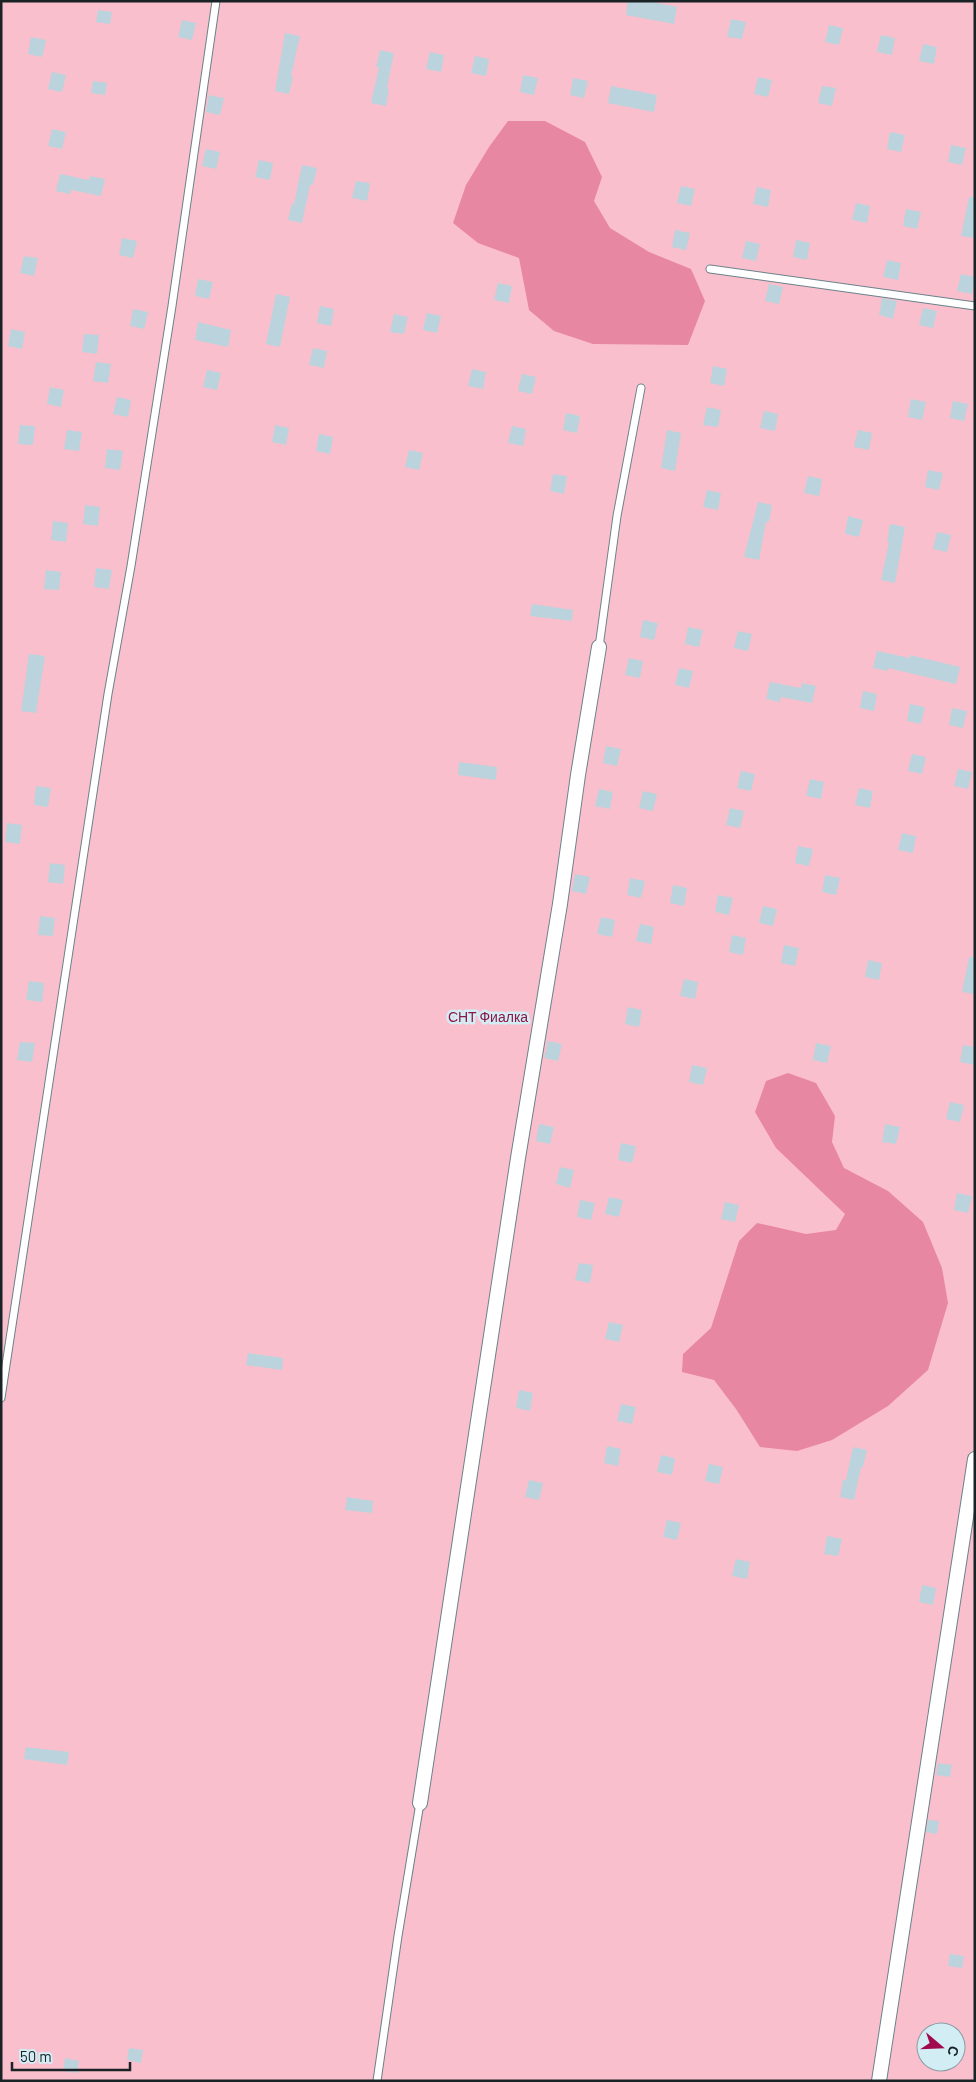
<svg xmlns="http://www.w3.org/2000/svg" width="976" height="2082" font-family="Barlow,sans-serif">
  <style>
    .green { fill: #fabfcd; fill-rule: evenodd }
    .forest { fill: #e887a1 }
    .building { fill: #bbd3dc }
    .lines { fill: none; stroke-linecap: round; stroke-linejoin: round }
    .service-casing { stroke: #6b828a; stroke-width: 9 }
    .minor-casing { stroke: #6b828a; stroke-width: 16 }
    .service { stroke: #fff; stroke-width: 7 }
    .minor { stroke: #fff; stroke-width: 14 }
    .labels { text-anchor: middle; stroke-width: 5; stroke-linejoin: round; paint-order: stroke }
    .park-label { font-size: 14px; fill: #8a1745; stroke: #d3edf5 }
  </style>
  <rect width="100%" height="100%" fill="#d3edf5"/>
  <path class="green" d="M1,1H975V2081H1ZM926,2032H956V2062H926Z"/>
  <g class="forest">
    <polygon points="508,121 545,121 585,142 602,177 594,201 610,228 649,252 691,269 705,301 688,345 593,344 554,331 529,310 519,258 478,243 453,223 466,185 489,147"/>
    <polygon points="788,1073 816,1083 835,1116 832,1142 844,1168 888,1191 923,1222 942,1268 948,1303 928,1370 888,1406 832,1440 797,1451 760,1447 736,1409 714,1380 682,1372 683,1354 711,1328 739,1241 757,1223 806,1234 836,1230 845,1214 776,1148 755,1112 766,1081"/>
  </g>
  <g class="building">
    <polygon points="628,1 648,1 677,7 674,24 626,15"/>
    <polygon points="98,10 112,12 110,24 96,22"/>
    <polygon points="731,19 746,22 742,39 727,37"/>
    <polygon points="182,20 196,23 192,40 178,37"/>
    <polygon points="829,25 843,28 839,45 825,42"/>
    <polygon points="285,33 300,36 291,76 293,77 289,94 275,91"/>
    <polygon points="881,35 895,38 892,55 877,52"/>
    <polygon points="31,37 46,40 42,57 28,54"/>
    <polygon points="923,44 937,47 934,64 919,61"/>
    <polygon points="380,50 394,53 387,88 389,89 386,106 371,103 379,67 376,67"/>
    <polygon points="430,52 444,55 441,72 426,69"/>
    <polygon points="475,56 489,59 486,76 471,73"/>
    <polygon points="52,72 66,75 62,92 48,89"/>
    <polygon points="523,75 538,78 534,95 520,92"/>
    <polygon points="758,77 772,80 768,97 754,94"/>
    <polygon points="573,78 588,81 584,98 570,95"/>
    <polygon points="93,81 107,83 105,95 91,93"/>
    <polygon points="611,86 657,95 654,112 608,103"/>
    <polygon points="822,86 836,88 832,106 818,103"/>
    <polygon points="209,95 224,98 220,115 206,112"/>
    <polygon points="52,129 66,132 62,149 48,146"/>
    <polygon points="890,132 905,135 901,152 887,149"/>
    <polygon points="951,145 966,148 962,165 948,162"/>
    <polygon points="206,149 220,152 216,169 202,166"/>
    <polygon points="259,160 273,163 270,180 255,177"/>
    <polygon points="302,165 317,168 313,185 310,185 302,223 288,220 292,203 294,204"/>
    <polygon points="60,174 89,180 90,176 105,179 101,196 71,190 70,194 56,191"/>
    <polygon points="356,181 370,183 367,201 352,198"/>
    <polygon points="681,186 695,189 691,206 677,203"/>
    <polygon points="757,187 771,190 768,207 753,204"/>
    <polygon points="969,197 975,197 975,238 961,236"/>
    <polygon points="856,203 870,206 867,223 852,220"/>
    <polygon points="906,209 921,212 917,229 903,226"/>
    <polygon points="675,230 690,233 686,250 672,247"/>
    <polygon points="122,238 137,241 133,258 119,255"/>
    <polygon points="796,240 810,243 807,260 793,257"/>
    <polygon points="746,241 760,244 756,261 742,258"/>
    <polygon points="24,256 38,258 34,276 20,273"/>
    <polygon points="887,260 901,263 898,280 883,277"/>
    <polygon points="961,274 975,277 972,294 957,291"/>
    <polygon points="198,279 213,282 209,299 195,296"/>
    <polygon points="498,283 512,286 509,303 494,300"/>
    <polygon points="769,284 783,287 779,304 765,301"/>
    <polygon points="276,294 290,297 280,347 266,344"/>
    <polygon points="882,298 897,301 893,319 879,315"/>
    <polygon points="320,306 334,309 331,326 317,323"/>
    <polygon points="923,308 937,311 933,328 919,325"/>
    <polygon points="133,309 148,312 144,329 130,326"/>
    <polygon points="427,313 441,316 437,333 423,330"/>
    <polygon points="394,314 408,317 404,334 390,332"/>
    <polygon points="198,322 231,330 228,347 195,340"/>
    <polygon points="11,329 25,332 22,349 8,346"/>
    <polygon points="84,334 99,335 97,354 82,352"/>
    <polygon points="313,348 327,351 324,368 309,365"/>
    <polygon points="96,362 111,364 108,383 93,381"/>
    <polygon points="713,366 727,369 724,386 710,383"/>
    <polygon points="472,369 486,372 483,389 468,386"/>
    <polygon points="207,370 221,373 217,390 203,387"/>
    <polygon points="522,374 536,377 532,394 518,391"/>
    <polygon points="50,387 64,390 61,407 47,404"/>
    <polygon points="117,397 131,400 128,417 113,414"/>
    <polygon points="911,399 926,402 922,420 908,417"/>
    <polygon points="953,401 968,404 964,421 950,418"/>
    <polygon points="707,407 721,410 718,427 703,425"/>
    <polygon points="764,411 778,414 775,431 760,428"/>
    <polygon points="566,413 580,416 577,433 563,430"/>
    <polygon points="20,425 35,426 33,445 18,444"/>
    <polygon points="275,425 289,428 286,445 272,442"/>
    <polygon points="512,426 526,429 523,446 508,443"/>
    <polygon points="67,430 82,432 79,451 64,449"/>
    <polygon points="667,430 681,433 675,471 661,468"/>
    <polygon points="858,430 872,433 869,450 854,447"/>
    <polygon points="319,434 333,437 330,454 316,451"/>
    <polygon points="107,449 123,451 120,470 105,468"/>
    <polygon points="409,450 423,453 419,470 405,467"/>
    <polygon points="928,470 943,473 939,490 925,487"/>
    <polygon points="553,474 567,476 564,494 550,491"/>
    <polygon points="808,476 822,479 819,496 804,493"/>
    <polygon points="707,490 721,493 718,510 703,507"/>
    <polygon points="758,502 772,505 769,522 766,522 759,560 744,557"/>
    <polygon points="85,505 100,507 98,526 83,524"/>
    <polygon points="848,516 863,520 859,537 845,534"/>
    <polygon points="53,521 68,523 66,542 51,540"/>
    <polygon points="890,524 905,527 895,583 881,580 889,542 887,541"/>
    <polygon points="937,532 951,535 947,552 933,549"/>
    <polygon points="96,568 112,570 109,589 94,587"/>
    <polygon points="46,570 61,572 59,590 44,589"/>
    <polygon points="532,604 573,610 572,621 530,616"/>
    <polygon points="643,620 658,623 654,640 640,637"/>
    <polygon points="688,627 703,630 699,647 685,644"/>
    <polygon points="738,631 752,634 748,651 734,648"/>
    <polygon points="877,651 910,658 910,655 960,667 956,684 888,668 888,671 873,668"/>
    <polygon points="29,654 45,656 36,713 21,711"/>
    <polygon points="629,658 643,661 640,678 625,675"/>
    <polygon points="679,668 693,671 689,688 675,685"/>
    <polygon points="770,682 801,688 802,683 816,686 812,703 781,697 780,702 766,699"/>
    <polygon points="863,691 877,694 874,711 860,708"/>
    <polygon points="910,704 925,707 921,724 907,721"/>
    <polygon points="952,708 967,711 963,728 949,725"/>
    <polygon points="606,746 621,749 617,766 603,763"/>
    <polygon points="912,754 926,757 922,774 908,771"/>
    <polygon points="459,762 497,767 496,780 458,775"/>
    <polygon points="958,769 972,772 968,789 954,786"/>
    <polygon points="741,771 755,774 751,791 737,788"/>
    <polygon points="810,779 824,782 821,799 806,796"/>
    <polygon points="36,786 51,788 48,807 34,805"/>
    <polygon points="859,788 873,791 870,808 855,805"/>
    <polygon points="599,789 613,792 610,809 595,806"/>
    <polygon points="643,791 657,794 653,811 639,808"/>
    <polygon points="730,808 744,811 740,828 726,825"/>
    <polygon points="7,823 22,825 20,844 5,842"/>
    <polygon points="902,833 916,836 913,853 898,850"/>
    <polygon points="798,846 813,849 809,866 795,863"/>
    <polygon points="50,863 65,865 63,884 48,882"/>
    <polygon points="575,874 590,877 586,894 572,891"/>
    <polygon points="825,875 840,878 836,895 822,892"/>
    <polygon points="630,878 645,881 641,898 627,895"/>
    <polygon points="673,885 687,888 684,906 670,903"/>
    <polygon points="718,895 733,898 729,915 715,912"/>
    <polygon points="763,906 777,909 773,926 759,923"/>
    <polygon points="40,916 55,918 53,936 38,935"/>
    <polygon points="601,917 615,920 612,937 597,934"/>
    <polygon points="640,924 654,927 651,944 636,941"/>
    <polygon points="732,935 746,938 743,955 729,952"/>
    <polygon points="784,945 799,948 795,966 781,963"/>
    <polygon points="969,957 975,957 975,994 962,992"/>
    <polygon points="868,960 882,963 879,980 865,977"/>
    <polygon points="684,979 698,982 695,999 680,996"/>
    <polygon points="29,981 44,983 42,1002 26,1000"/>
    <polygon points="628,1007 642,1010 639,1027 625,1024"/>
    <polygon points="548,1041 562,1044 558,1061 544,1058"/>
    <polygon points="20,1042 35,1043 32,1062 17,1060"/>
    <polygon points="816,1043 831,1046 827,1063 813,1060"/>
    <polygon points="963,1045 975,1047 975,1065 960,1062"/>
    <polygon points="692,1065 707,1068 703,1085 689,1082"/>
    <polygon points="950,1102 964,1105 960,1122 946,1119"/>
    <polygon points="539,1124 554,1127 550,1144 536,1141"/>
    <polygon points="885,1124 900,1127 896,1144 882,1142"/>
    <polygon points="621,1143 636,1146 632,1163 618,1160"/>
    <polygon points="560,1167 574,1170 570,1188 556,1184"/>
    <polygon points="957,1193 972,1196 968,1213 954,1210"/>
    <polygon points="609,1197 623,1200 619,1217 605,1214"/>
    <polygon points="580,1200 595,1203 591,1220 577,1217"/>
    <polygon points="725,1202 739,1205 735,1222 721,1219"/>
    <polygon points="579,1263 593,1265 590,1283 575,1280"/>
    <polygon points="609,1322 623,1325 619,1342 605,1339"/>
    <polygon points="248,1353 283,1358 282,1370 246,1365"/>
    <polygon points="519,1390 533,1393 530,1411 516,1408"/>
    <polygon points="621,1404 636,1407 632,1424 617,1421"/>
    <polygon points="607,1446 621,1449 618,1466 604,1463"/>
    <polygon points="853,1447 867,1450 863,1467 861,1467 854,1500 840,1497 843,1480 846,1480"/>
    <polygon points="661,1455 675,1458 672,1475 657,1472"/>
    <polygon points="709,1464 723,1467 719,1484 705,1481"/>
    <polygon points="529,1480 543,1483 539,1500 525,1497"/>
    <polygon points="347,1497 373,1501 372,1513 345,1510"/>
    <polygon points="667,1520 681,1523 677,1540 663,1537"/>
    <polygon points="827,1536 842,1539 838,1556 824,1554"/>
    <polygon points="736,1559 750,1562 747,1579 732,1576"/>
    <polygon points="922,1585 936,1588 933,1605 919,1602"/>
    <polygon points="26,1747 69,1752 67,1765 24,1759"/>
    <polygon points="938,1763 952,1765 950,1777 936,1775"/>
    <polygon points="928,1820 939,1821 937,1834 926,1832"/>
    <polygon points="950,1954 964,1956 962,1968 948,1966"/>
    <polygon points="129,2048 143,2050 141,2063 127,2060"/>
    <polygon points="65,2058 79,2061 77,2073 63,2071"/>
  </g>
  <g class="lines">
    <g class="service-casing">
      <g id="service">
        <polyline points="710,269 975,306"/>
        <polyline points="599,647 617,516 641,388"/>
        <polyline points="1,1398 108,694 131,566 172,306 216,1"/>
        <polyline points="377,2081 398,1936 420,1803"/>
      </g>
    </g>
    <g class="minor-casing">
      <g id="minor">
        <polyline points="420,1803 518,1158 560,904 578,775 599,647"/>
        <polyline points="879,2081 975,1459"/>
      </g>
    </g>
    <use href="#service" class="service"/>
    <use href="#minor" class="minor"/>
  </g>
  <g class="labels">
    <g class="park-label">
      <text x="488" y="1022">СНТ Фиалка</text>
    </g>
  </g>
  <rect width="976" height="2082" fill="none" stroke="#192326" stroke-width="5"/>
  <g transform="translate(941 2047) rotate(109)"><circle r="24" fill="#d3edf5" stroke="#899ca2"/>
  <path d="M0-4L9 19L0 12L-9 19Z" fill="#a0094e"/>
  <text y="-8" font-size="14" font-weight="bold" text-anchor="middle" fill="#192326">С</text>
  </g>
  <path d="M12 2062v8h118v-8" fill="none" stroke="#192326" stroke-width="2.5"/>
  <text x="20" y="2062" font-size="15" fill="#192326" stroke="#d3edf5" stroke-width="4" paint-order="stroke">50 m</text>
</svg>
